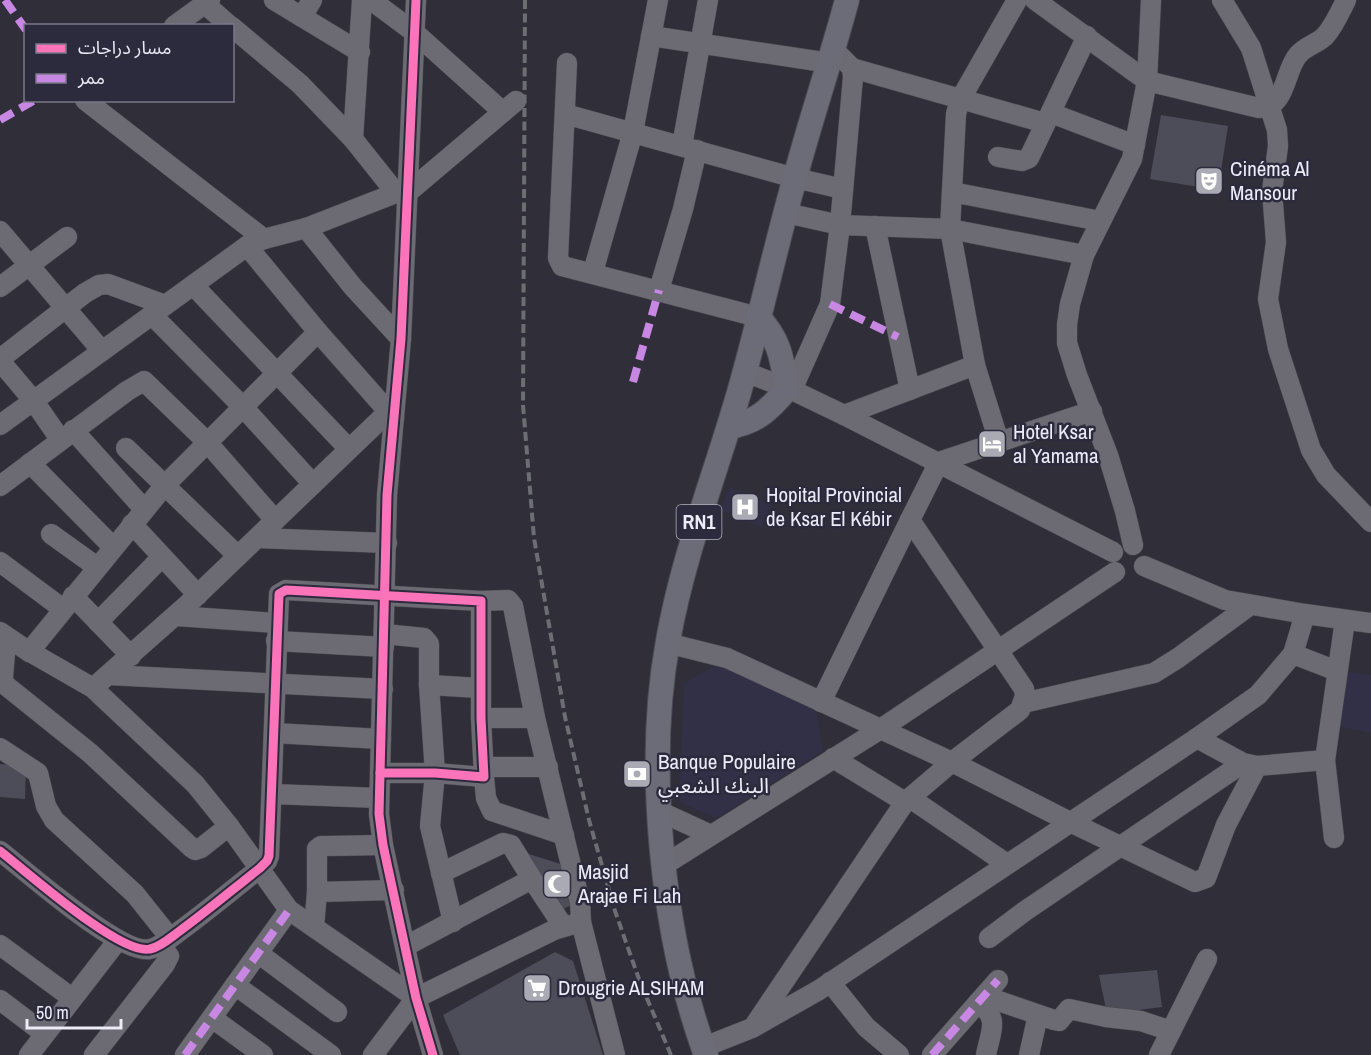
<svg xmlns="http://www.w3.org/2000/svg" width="1371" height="1055" font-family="'Archivo Narrow','Noto Sans Arabic',sans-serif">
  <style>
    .built { fill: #313046 }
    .building { fill: #4d4c59 }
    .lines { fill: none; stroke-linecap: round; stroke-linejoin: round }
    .minor-casing { stroke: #4b4b53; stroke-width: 21 }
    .major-casing { stroke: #4b4b53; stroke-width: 26 }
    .minor { stroke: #6c6b73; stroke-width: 20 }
    .major { stroke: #6c6b78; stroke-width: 24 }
    .rail { stroke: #6d6d74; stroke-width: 4; stroke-dasharray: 9 4.5; stroke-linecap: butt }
    .quiet { stroke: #c787e3; stroke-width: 8; stroke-dasharray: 15 8; stroke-linecap: butt }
    .cycleway-casing { stroke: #2c2b3d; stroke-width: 13 }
    .cycleway { stroke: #fb73b8; stroke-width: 9 }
    .labels { text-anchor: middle; stroke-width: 5; stroke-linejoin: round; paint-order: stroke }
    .shield { fill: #2c2b3d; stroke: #b2b2c0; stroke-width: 1.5 }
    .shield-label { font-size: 20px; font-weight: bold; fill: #ececf8 }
    .poi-label { font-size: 21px; fill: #ececf8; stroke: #2c2b3d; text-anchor: start }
  </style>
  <rect width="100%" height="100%" fill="#302f39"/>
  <g class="built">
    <polygon points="730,487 771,504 761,527 720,510"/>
    <polygon points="722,661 816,709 823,751 716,818 679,802 684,684"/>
    <polygon points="1350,672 1371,675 1371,733 1335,726 1345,674"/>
  </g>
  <g class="building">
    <polygon points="1161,115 1228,126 1218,190 1150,179"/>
    <polygon points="0,764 26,766 25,799 0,797"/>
    <polygon points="519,851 567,866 578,902 559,911"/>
    <polygon points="555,952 573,961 603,1055 460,1055 443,1015"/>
    <polygon points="1157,970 1162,1007 1107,1014 1099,975"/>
  </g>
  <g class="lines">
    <g class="minor-casing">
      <g id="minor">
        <polyline points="274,0 360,52"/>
        <polyline points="371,0 414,32 503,112"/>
        <polyline points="416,0 401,339 387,495 379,814 383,845 416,998 433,1055"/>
        <path d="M1035,0L1147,81L1259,108C1287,107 1284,71 1298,55C1305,46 1317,44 1325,36C1334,26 1340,12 1346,0"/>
        <polyline points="1222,0 1251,48 1277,130 1278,146 1272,191 1276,242 1268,299 1278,349 1311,450 1326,475 1371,522"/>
        <polyline points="205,4 230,26"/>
        <polyline points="302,17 312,0"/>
        <polyline points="174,26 210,0"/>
        <polyline points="232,27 300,84 353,139 396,193"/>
        <polyline points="651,36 830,63"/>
        <polyline points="567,63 558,258 562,266 758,317"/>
        <polyline points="852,68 1045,123"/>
        <polyline points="85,100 264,239"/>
        <polyline points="1051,113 1135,145"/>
        <polyline points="565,114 795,178 843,189"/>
        <polyline points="353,139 362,0"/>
        <polyline points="682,146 708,0"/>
        <polyline points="998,157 1022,161 1029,158 1087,36"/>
        <polyline points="952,192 1100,221"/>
        <polyline points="786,213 840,225 950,229 1084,255"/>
        <polyline points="875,226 910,390"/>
        <polyline points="306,228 353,287 401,339"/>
        <polyline points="0,231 102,351"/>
        <polyline points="247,246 318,332 394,418"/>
        <polyline points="593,272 633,132 658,0"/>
        <polyline points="193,285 349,449"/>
        <polyline points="0,287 67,237"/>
        <polyline points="659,290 683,209 697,150"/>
        <polyline points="152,315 243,407 313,484"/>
        <polyline points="0,359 85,293 99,285 108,284 165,305"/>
        <polyline points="0,361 33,400 60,439"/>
        <polyline points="745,372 792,390 844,415 1113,552"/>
        <polyline points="792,390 830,304 840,225 853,77 852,68 834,50"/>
        <polyline points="1092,411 939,462 910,520 1024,689 1025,696 1020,710 952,762 1070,822 1195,882 1206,878 1226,825 1257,766"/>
        <polyline points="844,415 975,365"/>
        <polyline points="0,425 247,246 264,239 306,228 396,193 406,194 516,101"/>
        <polyline points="73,430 144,509"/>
        <polyline points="999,442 975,365 950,229 956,114 960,100 1017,0"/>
        <polyline points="126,448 238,556"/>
        <polyline points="30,463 113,547"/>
        <polyline points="0,486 127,391 144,381 207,442 275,520"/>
        <polyline points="132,524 198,595"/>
        <polyline points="51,534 97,567"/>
        <polyline points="257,538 387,543"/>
        <polyline points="1133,545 1125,511 1108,455 1077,375 1067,343 1067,325 1070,304 1084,255 1132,159 1147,81 1151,0"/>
        <polyline points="0,562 63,609"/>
        <polyline points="1144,566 1225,600 1305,614 1371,623"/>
        <polyline points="73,596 131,656"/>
        <polyline points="481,601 508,600 513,606 535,718 580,902 581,922"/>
        <polyline points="1305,614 1293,654 1258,695 1197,738 1243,763 1257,766 1325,760"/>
        <polyline points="176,616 276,623"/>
        <polyline points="98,622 162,557"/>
        <polyline points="0,632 25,649 93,688 195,784 229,826 289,910 416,998"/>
        <polyline points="384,634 424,638 429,644 429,685 435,773 430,826 453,922"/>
        <polyline points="276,641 384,647"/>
        <polyline points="667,643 727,658 952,762 905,802 833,758"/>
        <polyline points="29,652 165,485 318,332"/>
        <polyline points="5,653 3,677 4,684 90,753 192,848 195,850 201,848 229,826"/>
        <polyline points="1293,654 1337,671"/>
        <polyline points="109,675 383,689"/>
        <polyline points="429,685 480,688"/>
        <polyline points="93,688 188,604 388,412"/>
        <polyline points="821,702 910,520"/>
        <polyline points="1023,703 1154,673 1178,658 1249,606"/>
        <polyline points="481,718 535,718"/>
        <polyline points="274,733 381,739"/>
        <polyline points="0,748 38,773 46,806 54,820 135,894 170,938"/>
        <polyline points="484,767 548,767"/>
        <polyline points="484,777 486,798 492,811 564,835"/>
        <polyline points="272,794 379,798"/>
        <polyline points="910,798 1007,864"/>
        <polyline points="659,811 711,835"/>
        <polyline points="1334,838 1325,760 1345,620"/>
        <path d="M0,851C26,871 121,956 150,949C160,947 169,939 177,933C206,912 232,890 260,868L267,861L269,856L279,594L286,590L481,601V718L484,777L435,773H380"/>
        <polyline points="664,865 879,730 1115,572"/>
        <polyline points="441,873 503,843 511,845 532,879"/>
        <polyline points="317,892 394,890"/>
        <polyline points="314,927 317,892 317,849 321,846 328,846 383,845"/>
        <polyline points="989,938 1025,911 1243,763"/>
        <polyline points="0,945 72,998"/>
        <polyline points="406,946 532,879 563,926"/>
        <polyline points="258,953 337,1012"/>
        <polyline points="830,982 866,1027 899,1055"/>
        <polyline points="235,985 331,1055"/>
        <polyline points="984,996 1054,1020 1059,1021 1069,1009 1106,1017 1141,1021 1171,1031"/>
        <polyline points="0,1000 45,1034"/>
        <path d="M978,1003C1001,1017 990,1033 986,1055"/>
        <polyline points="212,1018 263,1055"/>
        <polyline points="756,1023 905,802"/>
        <polyline points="704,1047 752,1028 819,990 1197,738"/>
        <polyline points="29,1055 118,940"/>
        <polyline points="94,1055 165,964 169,956 160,945"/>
        <polyline points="185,1055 289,910"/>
        <polyline points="373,1055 416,998 554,930 581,922 615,1055"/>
        <polyline points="932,1055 998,980"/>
        <polyline points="1029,1055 1038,1015"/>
        <polyline points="1159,1055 1207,959"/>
      </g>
    </g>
    <g class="major-casing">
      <g id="major">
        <path d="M729,427C757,422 769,410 787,389C782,359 780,340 758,317"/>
        <path d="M706,1055C662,936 645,766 668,641C683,555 716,473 740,389C760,319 775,248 795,178C811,118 831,60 847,0"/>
      </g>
    </g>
    <use href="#minor" class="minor"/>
    <use href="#major" class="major"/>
    <polyline class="rail" points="525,0 523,405 534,538 565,717 589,820 615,911 640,982 671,1055"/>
    <g class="quiet">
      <polyline points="5,0 26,30"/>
      <polyline points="0,120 35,100"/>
      <polyline points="830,304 898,337"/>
      <polyline points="633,382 659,290"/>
      <polyline points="185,1055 289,910"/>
      <polyline points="932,1055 998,980"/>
    </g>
    <g class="cycleway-casing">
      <g id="cycleway">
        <polyline points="416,0 401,339 387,495 379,814 383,845 416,998 433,1055"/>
        <path d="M0,851C26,871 121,956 150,949C160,947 169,939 177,933C206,912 232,890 260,868L267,861L269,856L279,594L286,590L481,601V718L484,777L435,773H380"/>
      </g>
    </g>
    <use href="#cycleway" class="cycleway"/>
  </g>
  <defs>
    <g id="theatre-square" transform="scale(1.5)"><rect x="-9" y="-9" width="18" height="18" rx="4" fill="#aaaab5" stroke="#2c2b3d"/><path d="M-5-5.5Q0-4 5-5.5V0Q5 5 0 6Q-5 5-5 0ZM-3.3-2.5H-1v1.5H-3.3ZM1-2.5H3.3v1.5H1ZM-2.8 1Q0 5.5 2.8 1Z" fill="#fff"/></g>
    <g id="hotel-square" transform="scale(1.5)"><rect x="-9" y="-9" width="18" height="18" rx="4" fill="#aaaab5" stroke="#2c2b3d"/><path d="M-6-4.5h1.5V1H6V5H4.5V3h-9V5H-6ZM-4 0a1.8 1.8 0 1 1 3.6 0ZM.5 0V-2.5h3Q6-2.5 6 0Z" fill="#fff"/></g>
    <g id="hospital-square" transform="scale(1.5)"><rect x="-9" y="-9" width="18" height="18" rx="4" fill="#aaaab5" stroke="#2c2b3d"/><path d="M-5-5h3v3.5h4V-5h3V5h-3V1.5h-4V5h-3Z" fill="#fff"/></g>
    <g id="bank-square" transform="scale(1.5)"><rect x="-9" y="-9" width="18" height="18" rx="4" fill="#aaaab5" stroke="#2c2b3d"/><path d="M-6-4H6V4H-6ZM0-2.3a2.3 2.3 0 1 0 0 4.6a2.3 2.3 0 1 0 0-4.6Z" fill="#fff"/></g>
    <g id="mosque-square" transform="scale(1.5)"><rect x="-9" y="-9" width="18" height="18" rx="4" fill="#aaaab5" stroke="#2c2b3d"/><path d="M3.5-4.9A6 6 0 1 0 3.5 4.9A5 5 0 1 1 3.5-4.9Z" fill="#fff"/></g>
    <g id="supermarket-square" transform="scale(1.5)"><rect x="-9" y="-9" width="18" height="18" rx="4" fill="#aaaab5" stroke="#2c2b3d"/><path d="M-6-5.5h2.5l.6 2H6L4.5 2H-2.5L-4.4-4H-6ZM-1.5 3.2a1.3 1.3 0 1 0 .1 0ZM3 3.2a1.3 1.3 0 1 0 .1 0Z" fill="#fff"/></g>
  </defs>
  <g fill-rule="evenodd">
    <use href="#theatre-square" x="1209" y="181"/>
    <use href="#hotel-square" x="992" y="444"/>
    <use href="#hospital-square" x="745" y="507"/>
    <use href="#bank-square" x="637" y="774"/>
    <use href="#mosque-square" x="557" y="884"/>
    <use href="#supermarket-square" x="537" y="988"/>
  </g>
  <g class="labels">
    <rect class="shield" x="676.5" y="505" width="45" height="34" rx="4.5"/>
    <g class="shield-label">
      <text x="699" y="529">RN1</text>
    </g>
    <g class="poi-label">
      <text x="1230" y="176">Cinéma Al<tspan x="1230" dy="24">Mansour</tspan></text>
      <text x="1013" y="439">Hotel Ksar<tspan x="1013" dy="24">al Yamama</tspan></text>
      <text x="766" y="502">Hopital Provincial<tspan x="766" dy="24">de Ksar El Kébir</tspan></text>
      <text x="658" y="769">Banque Populaire<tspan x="658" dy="24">البنك الشعبي</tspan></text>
      <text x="578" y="879">Masjid<tspan x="578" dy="24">Arajae Fi Lah</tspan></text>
      <text x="558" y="995">Drougrie ALSIHAM</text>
    </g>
  </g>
  <rect x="24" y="24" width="210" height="78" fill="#2c2b3d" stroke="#797888" stroke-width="1.5"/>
  <rect x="36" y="44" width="30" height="9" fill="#fb73b8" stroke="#797888" stroke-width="1.5"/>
  <text x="78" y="54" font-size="18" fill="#ececf8">مسار دراجات</text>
  <rect x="36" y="74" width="30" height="9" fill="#c787e3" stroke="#797888" stroke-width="1.5"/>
  <text x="78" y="84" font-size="18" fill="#ececf8">ممر</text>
  <path d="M27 1019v9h94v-9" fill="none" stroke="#ececf8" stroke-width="3"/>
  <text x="36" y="1019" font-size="18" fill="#ececf8" stroke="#2c2b3d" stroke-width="4.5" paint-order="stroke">50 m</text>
</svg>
